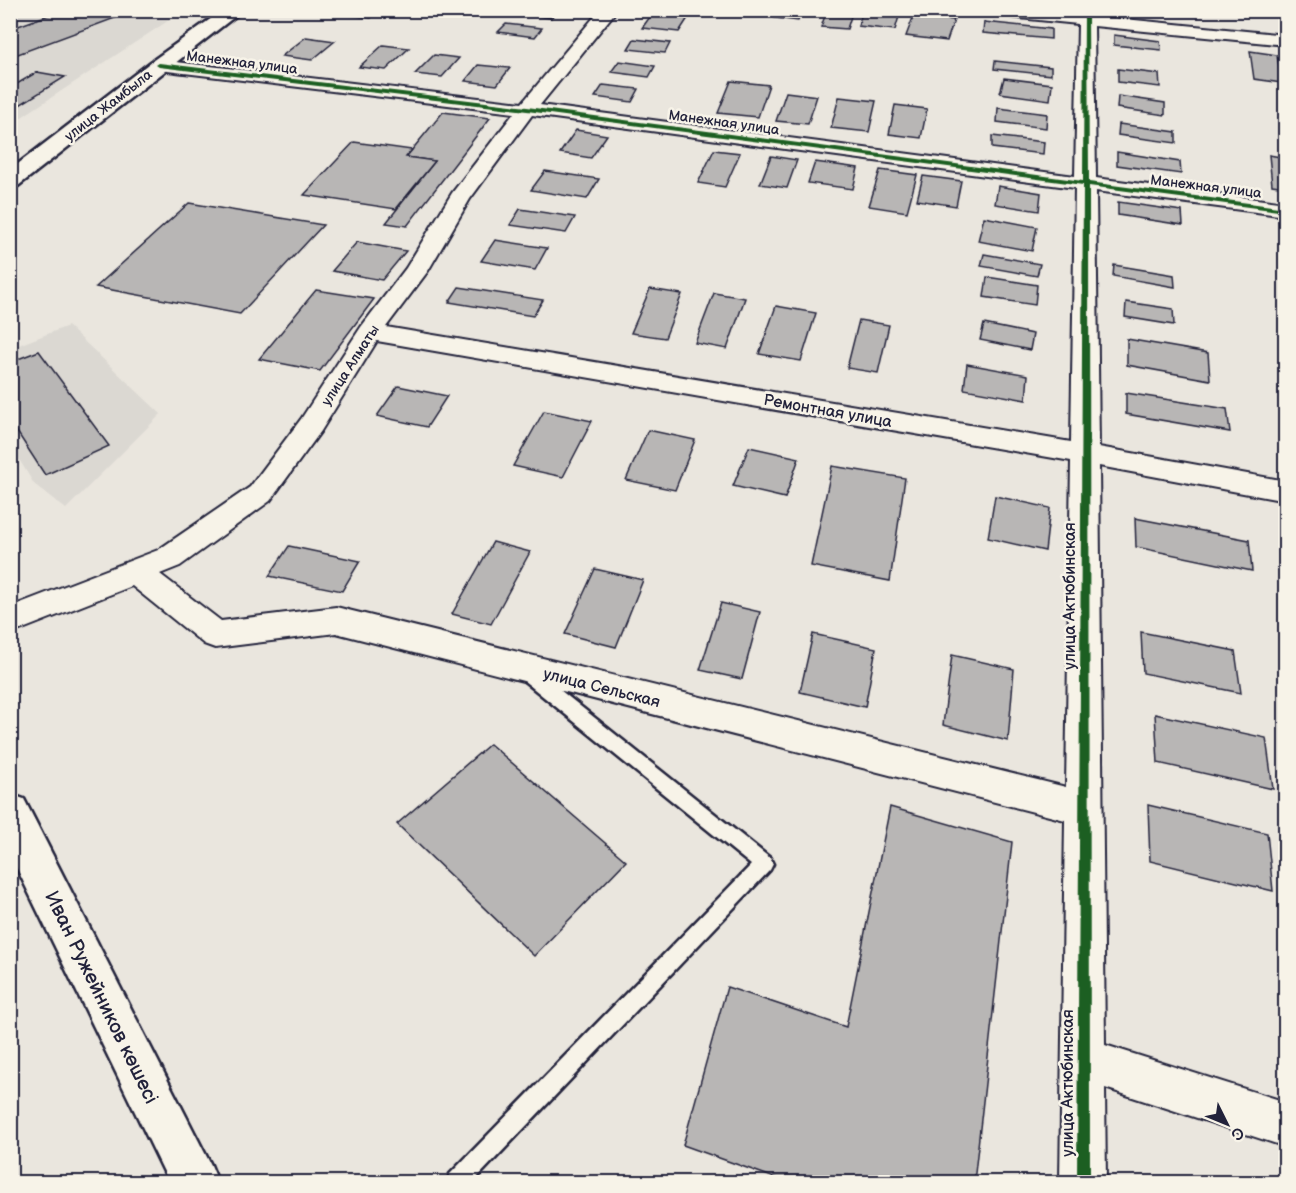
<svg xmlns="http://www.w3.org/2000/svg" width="1296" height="1193" font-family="'Balsamiq Sans',sans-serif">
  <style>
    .built { fill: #dbd8d2 }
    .building { fill: #b8b6b5; stroke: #22223b; stroke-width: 1.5 }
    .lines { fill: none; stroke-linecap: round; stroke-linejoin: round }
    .lane-casing { stroke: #22223b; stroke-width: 5 }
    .street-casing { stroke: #22223b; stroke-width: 4 }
    .secondary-casing { stroke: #22223b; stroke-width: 5 }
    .lane { fill: #f7f3e8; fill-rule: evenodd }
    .street { fill: #f7f3e8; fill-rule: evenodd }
    .secondary { fill: #f7f3e8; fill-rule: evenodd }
    .cycleway-casing { stroke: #f7f3e8; stroke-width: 4 }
    .cycleway { fill: #1b5e20; fill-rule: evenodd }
    .labels { text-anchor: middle; stroke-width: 5; stroke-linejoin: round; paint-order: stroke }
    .far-street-label { font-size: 14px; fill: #22223b; stroke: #f7f3e8 }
    .street-label { font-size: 16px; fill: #22223b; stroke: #f7f3e8 }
    .near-street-label { font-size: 20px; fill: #22223b; stroke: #f7f3e8 }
  </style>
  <rect width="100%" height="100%" fill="#eae6de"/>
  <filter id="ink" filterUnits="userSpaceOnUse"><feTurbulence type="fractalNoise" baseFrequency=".0167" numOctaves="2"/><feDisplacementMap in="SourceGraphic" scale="12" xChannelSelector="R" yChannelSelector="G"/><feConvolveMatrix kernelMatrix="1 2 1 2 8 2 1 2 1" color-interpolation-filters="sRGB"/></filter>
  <g filter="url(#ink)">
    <g class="built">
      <polygon points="11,11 183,11 11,124"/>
      <polygon points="68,326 161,414 66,509 34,484 11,446 11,348"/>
    </g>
    <g class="building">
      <polygon points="62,10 96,10 115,18 10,57 10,29"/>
      <polygon points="336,10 380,10 371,18 333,13"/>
      <polygon points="519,10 558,10 551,18 516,14"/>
      <polygon points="779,10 803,10 798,21 775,18"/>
      <polygon points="827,10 853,10 847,29 821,27"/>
      <polygon points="863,10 900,13 895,30 858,26"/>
      <polygon points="652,14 688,18 679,32 642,28"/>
      <polygon points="914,15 954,20 947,41 906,36"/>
      <polygon points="984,22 1051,29 1051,39 983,33"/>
      <polygon points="506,24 542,28 535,37 498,32"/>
      <polygon points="1114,35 1160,41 1161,50 1114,45"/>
      <polygon points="306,37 335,41 312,60 282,56"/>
      <polygon points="634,39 670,43 665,53 628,49"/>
      <polygon points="383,45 409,48 386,70 359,67"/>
      <polygon points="1250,51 1277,55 1282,83 1254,79"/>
      <polygon points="434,55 459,58 442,77 415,74"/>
      <polygon points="619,61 655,66 649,77 611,72"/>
      <polygon points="995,61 1051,67 1051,75 994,69"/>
      <polygon points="478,65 510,68 497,85 465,81"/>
      <polygon points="1118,69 1159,74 1160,87 1118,82"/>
      <polygon points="37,72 65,77 10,111 10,88"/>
      <polygon points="1004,78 1052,84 1050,100 1000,93"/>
      <polygon points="731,81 769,85 758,117 718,113"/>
      <polygon points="603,85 639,89 632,102 595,97"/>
      <polygon points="786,92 817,96 808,124 776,121"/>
      <polygon points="1118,96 1165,103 1165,115 1117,108"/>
      <polygon points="839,97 876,101 869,132 831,128"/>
      <polygon points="895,105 927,109 921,138 889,134"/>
      <polygon points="998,108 1047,114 1046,128 997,122"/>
      <polygon points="443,112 490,118 407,226 386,223 435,161 406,157"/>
      <polygon points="1119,124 1176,132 1176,143 1118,135"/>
      <polygon points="576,130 607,135 591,158 560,153"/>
      <polygon points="992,136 1044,142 1043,154 992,148"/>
      <polygon points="354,142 412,150 406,157 435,161 396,209 304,195"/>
      <polygon points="714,150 740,153 725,187 698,183"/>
      <polygon points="1117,152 1180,162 1181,174 1117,165"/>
      <polygon points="1269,155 1286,158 1286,187 1272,185"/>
      <polygon points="771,156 797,160 787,188 760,184"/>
      <polygon points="815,162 858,168 853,189 808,183"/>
      <polygon points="880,170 917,175 907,212 869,206"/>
      <polygon points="545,171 599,179 587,199 531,190"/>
      <polygon points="923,176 961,181 956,206 917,200"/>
      <polygon points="998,186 1041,193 1039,211 995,204"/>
      <polygon points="1118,202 1182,211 1183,225 1118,215"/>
      <polygon points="189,203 323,225 240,314 96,287"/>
      <polygon points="520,209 575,217 566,233 510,225"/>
      <polygon points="984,217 1037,227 1032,251 978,241"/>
      <polygon points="1280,226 1286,227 1286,245 1282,244"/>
      <polygon points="495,240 547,248 535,270 481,261"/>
      <polygon points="357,242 406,251 382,280 332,271"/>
      <polygon points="984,254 1040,264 1037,276 981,266"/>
      <polygon points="1114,265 1174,275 1175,287 1113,276"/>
      <polygon points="987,277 1037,285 1035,305 984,297"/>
      <polygon points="459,287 543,300 533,316 449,302"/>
      <polygon points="650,289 682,294 665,338 631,333"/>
      <polygon points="316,290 374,299 320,371 259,359"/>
      <polygon points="714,293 745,298 727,349 695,343"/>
      <polygon points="1126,302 1173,309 1174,325 1125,317"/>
      <polygon points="776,306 816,313 801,361 759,354"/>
      <polygon points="859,320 889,325 878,373 847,368"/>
      <polygon points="984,324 1033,334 1030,350 980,340"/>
      <polygon points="1127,339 1208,353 1210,380 1127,365"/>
      <polygon points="39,351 109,446 45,475 10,421 10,362"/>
      <polygon points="967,364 1028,375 1026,400 964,389"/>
      <polygon points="398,386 447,396 427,427 377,416"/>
      <polygon points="1126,393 1227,409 1230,432 1126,414"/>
      <polygon points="544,411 592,421 563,477 513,466"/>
      <polygon points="648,430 695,440 675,490 626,480"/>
      <polygon points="749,447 799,458 785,498 733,486"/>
      <polygon points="832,466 905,478 890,581 811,566"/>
      <polygon points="995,496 1050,508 1045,551 988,538"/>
      <polygon points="1135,518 1249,540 1252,571 1136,547"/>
      <polygon points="493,542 530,552 491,624 452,614"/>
      <polygon points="289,546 360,561 342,591 269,576"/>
      <polygon points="595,569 643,580 616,647 565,634"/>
      <polygon points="721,603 760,612 742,679 700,670"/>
      <polygon points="1141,632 1235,651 1241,693 1143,673"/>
      <polygon points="813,634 876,648 865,707 800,692"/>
      <polygon points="952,655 1014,669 1008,741 943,725"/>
      <polygon points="1155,714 1266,738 1273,789 1158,763"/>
      <polygon points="490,744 626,861 534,956 397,824"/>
      <polygon points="1148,805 1267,833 1273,891 1150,861"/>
      <polygon points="890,807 1012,842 974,1182 786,1182 683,1145 727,987 846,1027"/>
    </g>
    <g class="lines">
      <g class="lane-casing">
        <polygon id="lane" points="529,668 535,670 770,858 773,864 770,870 473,1182 447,1182 450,1174 751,865 523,680 521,675 523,670"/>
      </g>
      <g class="street-casing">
        <path id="street" d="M600,10H617L540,105L1075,176L1078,24L990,15L982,10H1044L1078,14V10H1094V16L1286,35V45L1094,26L1096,178L1286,203V216L1096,191L1099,447L1286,481V501L1099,466L1105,1045L1286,1102V1147L1105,1088L1106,1182H1060L1065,820L336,633L215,648L204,644L132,586L10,634V607L158,550L250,487L301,419L361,327L406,268L452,193L514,113L159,70L153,69L150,65L153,61L159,60L522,103ZM532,115L1075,188L1071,442L386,327L428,271L470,199ZM377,341L1071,461L1066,787L336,607L221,621L160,574L180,566L270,501L321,431Z"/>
      </g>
      <g class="secondary-casing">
        <g id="secondary">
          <polygon points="223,10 243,10 18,186 10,187 10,170 152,61"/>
          <polygon points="10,794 24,799 211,1165 218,1182 169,1182 10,854"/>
        </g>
      </g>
      <use href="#lane" class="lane"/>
      <use href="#street" class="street"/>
      <use href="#secondary" class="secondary"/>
      <g class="cycleway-casing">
        <polygon id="cycleway" points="1084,10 1088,10 1089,182 1286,208 1286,212 1089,186 1090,1182 1077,1182 1083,185 527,111 159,67 156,65 159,63 527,107 1083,181"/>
      </g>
      <use href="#cycleway" class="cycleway"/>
    </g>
  </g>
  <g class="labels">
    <g class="far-street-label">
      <text transform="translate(242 62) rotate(7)" y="5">Манежная улица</text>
      <text transform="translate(108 105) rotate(-38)" y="5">улица Жамбыла</text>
      <text transform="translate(724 122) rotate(8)" y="5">Манежная улица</text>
      <text transform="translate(1206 186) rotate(7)" y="5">Манежная улица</text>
      <text transform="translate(350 365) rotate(-57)" y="5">улица Алматы</text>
    </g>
    <g class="street-label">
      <text transform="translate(828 410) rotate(10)" y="6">Ремонтная улица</text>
      <text transform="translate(1069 596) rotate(-90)" y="6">улица Актюбинская</text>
      <text transform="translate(602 687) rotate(14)" y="6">улица Сельская</text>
      <text transform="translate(1067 1083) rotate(-90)" y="6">улица Актюбинская</text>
    </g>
    <g class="near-street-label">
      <text transform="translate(102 997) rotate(64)" y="7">Иван Ружейников көшесі</text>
    </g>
  </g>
  <rect width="1296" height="1193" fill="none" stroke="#f7f3e8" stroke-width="36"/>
  <rect x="18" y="18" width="1260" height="1157" fill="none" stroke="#22223b" stroke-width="2" filter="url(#ink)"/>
  <g transform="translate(1227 1124) rotate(133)" stroke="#f7f3e8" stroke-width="4.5" paint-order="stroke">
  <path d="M0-4.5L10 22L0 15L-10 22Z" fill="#22223b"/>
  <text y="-9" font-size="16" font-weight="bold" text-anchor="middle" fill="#22223b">С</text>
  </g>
</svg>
